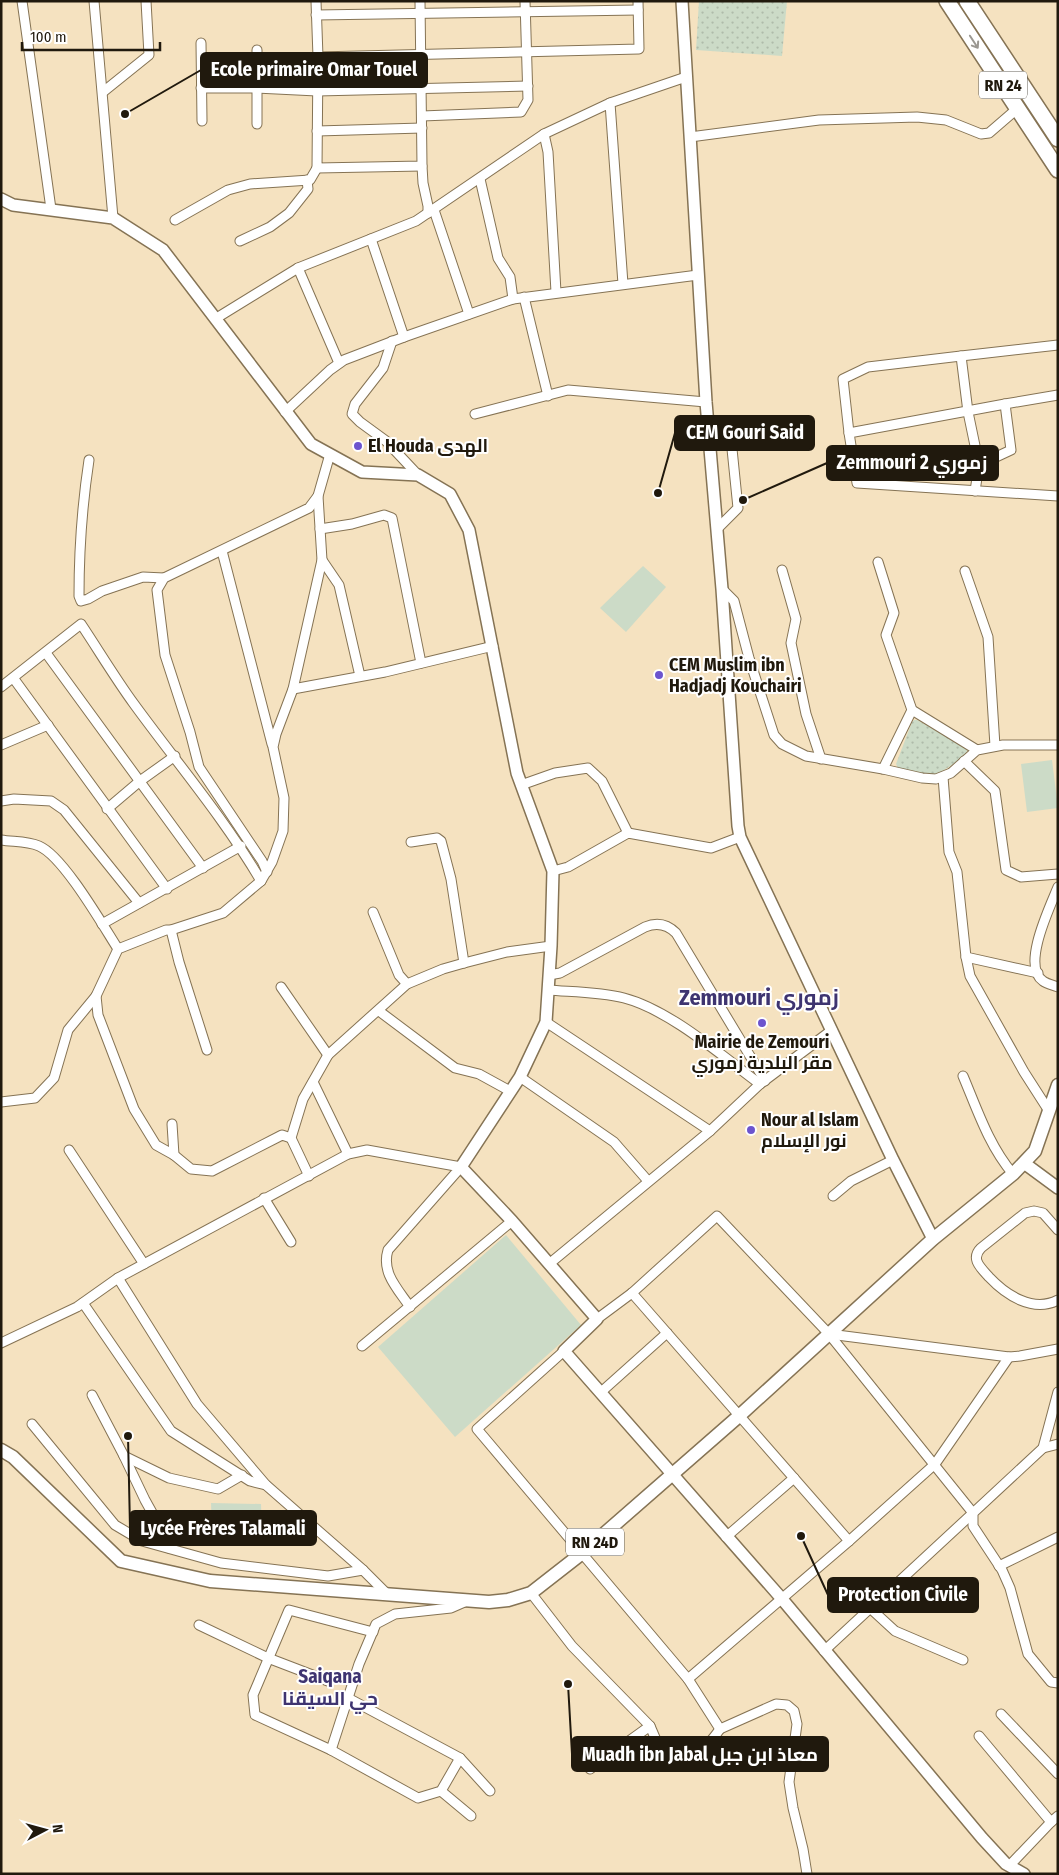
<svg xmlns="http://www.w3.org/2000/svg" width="1059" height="1875" font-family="'Fira Sans Condensed',Cairo,sans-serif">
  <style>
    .green { fill: url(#green-dots) }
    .pitch { fill: #ccdbc7 }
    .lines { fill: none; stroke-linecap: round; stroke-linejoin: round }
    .street-casing { stroke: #857354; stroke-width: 11 }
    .secondary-casing { stroke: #857354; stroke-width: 14 }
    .primary-casing { stroke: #857354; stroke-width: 15 }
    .highway-casing { stroke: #857354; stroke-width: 18 }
    .street { stroke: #fff; stroke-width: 9 }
    .secondary { stroke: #fff; stroke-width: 11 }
    .primary { stroke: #fff; stroke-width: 12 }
    .highway { stroke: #fff; stroke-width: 15 }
    .oneway { stroke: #9b9892 }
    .poi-dot { fill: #6c54ce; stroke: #fff; stroke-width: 2 }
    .labels { text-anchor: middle; stroke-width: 4; stroke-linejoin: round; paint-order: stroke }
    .shield { fill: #fff; stroke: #635e56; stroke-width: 1 }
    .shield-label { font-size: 16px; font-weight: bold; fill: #20190d }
    .poi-label { font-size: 18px; font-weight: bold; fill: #20190d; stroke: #fff; text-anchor: start }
    .neighbourhood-label { font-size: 19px; font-weight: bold; fill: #3e3470; stroke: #fff }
    .district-label { font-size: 22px; font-weight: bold; fill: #3e3470; stroke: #fff }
    .leader { fill: none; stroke: #20190d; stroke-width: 2 }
    .callout-dot { fill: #20190d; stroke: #fff; stroke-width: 2 }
    .callout { fill: #20190d; stroke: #20190d; stroke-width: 2 }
    .callout-label { font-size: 19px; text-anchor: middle; font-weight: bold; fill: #fff }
  </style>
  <defs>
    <pattern id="green-dots" width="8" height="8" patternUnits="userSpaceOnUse" patternTransform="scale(1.25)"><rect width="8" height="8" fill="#ccdbc7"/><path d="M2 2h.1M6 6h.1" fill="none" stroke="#afbbaa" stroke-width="1.8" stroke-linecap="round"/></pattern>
  </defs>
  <rect width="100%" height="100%" fill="#f5e2c0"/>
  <g class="green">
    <polygon points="699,1 787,1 782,56 696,50"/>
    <polygon points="914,720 917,720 964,746 968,749 964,757 938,774 931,775 898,768 896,764 912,722"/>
  </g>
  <g class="pitch">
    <polygon points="643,566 666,587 626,632 600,608"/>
    <polygon points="1052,760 1058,808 1027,812 1021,764"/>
    <polygon points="506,1235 581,1325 455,1437 378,1347"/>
    <polygon points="211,1503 261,1504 262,1534 212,1530"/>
  </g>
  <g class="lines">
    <g class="street-casing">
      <g id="street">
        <polyline points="22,1 51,209"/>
        <polyline points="94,1 113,218"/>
        <polyline points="316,1 318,57 317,168 422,166 420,1"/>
        <polyline points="316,15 638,10"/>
        <polyline points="201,43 202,121"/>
        <polyline points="257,50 257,124"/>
        <polyline points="318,57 639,49 638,1"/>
        <polyline points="201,88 256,88 317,91 528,86"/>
        <polyline points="103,92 149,55 146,1"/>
        <polyline points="610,103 686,77"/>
        <polyline points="422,116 521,112 528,100 525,1"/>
        <polyline points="317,131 422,128"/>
        <polyline points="544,134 548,152 556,292"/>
        <polyline points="690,137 819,120 917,117 946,120 981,134 989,133 1018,108"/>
        <polyline points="422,166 423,183 428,206 428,213"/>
        <polyline points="480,179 498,258 510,277 513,299"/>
        <polyline points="434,210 469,314"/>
        <polyline points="175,220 228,190 250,184 310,180 317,168"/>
        <polyline points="371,239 404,337"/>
        <polyline points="240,241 270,227 289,213 308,189 307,180"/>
        <polyline points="298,268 339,363"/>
        <polyline points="524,297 548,396"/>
        <polyline points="215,319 298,268 416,221 544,134 610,103 623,284"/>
        <polyline points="392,341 383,368 355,404 352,414 360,422 386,441 418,475"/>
        <polyline points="1058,345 961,356 968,412 979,465 1011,450 1005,404 1058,395"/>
        <polyline points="1005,404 849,433 857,483 1058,496"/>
        <polyline points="285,412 330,370 344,360 404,337 513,299 698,275"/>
        <polyline points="475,414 568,390 706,402"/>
        <polyline points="708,419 732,449 738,508 717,529"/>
        <polyline points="849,433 843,379 868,367 961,356"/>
        <path d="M89,460C82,506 79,550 79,596L81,601L88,599L102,591L143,577L164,578"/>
        <polyline points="975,491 979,465"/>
        <polyline points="320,529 352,524 384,515 392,518 421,663"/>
        <polyline points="222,551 272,744"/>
        <polyline points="322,560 339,585 360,676"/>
        <polyline points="878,562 894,613 886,635 912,710 977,750"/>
        <polyline points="782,570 796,619 791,643 806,714 821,759"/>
        <polyline points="965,571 988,637 995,746"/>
        <polyline points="722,589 734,601 749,658 774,735 782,744 806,756 883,769 922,778 936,779 951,773 977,750 1003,745 1058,745"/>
        <polyline points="46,653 203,868"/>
        <polyline points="14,679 167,889"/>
        <path d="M1,687L81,624C99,651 115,678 134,704C177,763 224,818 261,881"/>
        <polyline points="293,689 385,672 493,646"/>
        <polyline points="1,745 48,725"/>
        <polyline points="964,761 995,791 1006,870 1021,877 1058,874"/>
        <polyline points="883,769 912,710"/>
        <polyline points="943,777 949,852 957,872 966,957 1038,973"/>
        <polyline points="521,785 555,773 588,768 602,781 628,833"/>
        <polyline points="1,801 14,799 51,801 64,810 139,903"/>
        <polyline points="107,809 140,781 175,756"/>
        <path d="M1,840C14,842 27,841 39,846C63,856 102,924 118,949"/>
        <polyline points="411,842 437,838 441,841 451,879 464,963"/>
        <polyline points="553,871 568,867 628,833 711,848 740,837"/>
        <polyline points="267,872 262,861 199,767 190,732 165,655 157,590 164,578 309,508 318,496"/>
        <path d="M1058,887C1050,907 1021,966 1043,981C1047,984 1053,985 1058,987"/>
        <polyline points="373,912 399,975 407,984"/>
        <polyline points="102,924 241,846"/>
        <polyline points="171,930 179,962 207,1050"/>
        <polyline points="966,957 970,976 1024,1072 1049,1111"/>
        <path d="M549,975L560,973L645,927C657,922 667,924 676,933L765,1081"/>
        <polyline points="281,987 328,1055"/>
        <path d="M548,990C573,992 600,992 624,998C670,1010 722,1056 760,1084"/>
        <polyline points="96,996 98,1015 134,1109 156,1145 174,1155 191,1169 212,1171 282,1135 291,1138"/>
        <polyline points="379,1011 455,1068 479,1074 510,1091"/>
        <polyline points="546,1022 710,1131"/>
        <path d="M963,1076C977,1109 989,1146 1013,1174"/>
        <polyline points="520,1077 614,1142 648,1181"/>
        <polyline points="313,1082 348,1154"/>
        <polyline points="1,1102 35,1098 54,1078 68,1030 96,996 118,949 166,930 171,930 223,913 261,881 272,862 283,831 284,798 273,747 276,734 293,689 322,560 318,496 330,454"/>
        <polyline points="172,1124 174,1155"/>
        <polyline points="69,1150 144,1264"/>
        <polyline points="309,1176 291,1138 303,1099 328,1055 407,984 443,969 464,963 507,952 551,946"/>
        <polyline points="833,1196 851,1181 893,1160"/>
        <polyline points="264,1198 291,1242"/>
        <path d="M1058,1230L1043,1213L1034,1211L1025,1213L981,1248C970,1259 981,1268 989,1277C1006,1295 1033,1313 1058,1300"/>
        <polyline points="549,1264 710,1131 760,1084 832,1030"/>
        <polyline points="118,1278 197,1404 266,1485 363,1570 386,1593"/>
        <polyline points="632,1293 849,1541"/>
        <polyline points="83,1303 171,1431 250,1481 266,1485"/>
        <polyline points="597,1319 632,1293 717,1216 829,1334 1009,1357 1020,1356 1058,1349"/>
        <path d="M1,1343L77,1307L118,1278L348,1154L367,1150L461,1167L388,1250C381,1273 398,1289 410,1307"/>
        <polyline points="362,1346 512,1221"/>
        <polyline points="564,1351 477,1429 688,1679 849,1541 935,1464 1009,1357"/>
        <polyline points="1058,1392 1043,1448 973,1513 973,1526 1002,1570 1010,1588 1028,1654 1051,1682 1058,1683"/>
        <polyline points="600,1393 667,1333"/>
        <polyline points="92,1395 124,1456 169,1478 218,1489 242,1475"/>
        <polyline points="32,1424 115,1525 142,1541 221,1563 328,1576 363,1570"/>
        <polyline points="1043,1448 1058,1444"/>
        <polyline points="124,1456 145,1500 165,1536 169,1548"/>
        <polyline points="726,1537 794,1478"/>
        <polyline points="999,1566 1058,1537"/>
        <path d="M531,1593L572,1646L650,1726L659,1747L665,1754C696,1758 703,1753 720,1729"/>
        <polyline points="870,1608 895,1631 963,1660"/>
        <polyline points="199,1625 268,1658 328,1681"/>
        <polyline points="373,1632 289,1610 253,1695 255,1715 331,1750 418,1798 441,1791 460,1758"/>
        <polyline points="824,1651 973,1513 829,1334"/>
        <polyline points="688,1679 720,1729 776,1704 787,1705 794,1711 797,1724 789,1782 793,1808 803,1849 807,1874"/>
        <polyline points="348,1698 460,1758 490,1791"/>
        <polyline points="1001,1714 1058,1774"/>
        <polyline points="979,1736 1051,1822 1058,1816"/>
        <polyline points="331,1750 359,1664 376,1624 395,1614 451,1608 467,1601"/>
        <polyline points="590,1769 650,1726"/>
        <polyline points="441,1791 471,1816"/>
        <polyline points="1009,1866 1051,1822"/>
      </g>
    </g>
    <g class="secondary-casing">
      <g id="secondary">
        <polyline points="682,1 706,402 722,589 738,826 740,837 893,1160 933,1239"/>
        <polyline points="1,199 13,205 113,218 163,250 311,444 362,472 418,475 450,494 469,530 517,773 553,871 551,946 546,1022 520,1077 461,1167 512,1221 597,1319 564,1351 782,1599 982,1838 1006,1864 1024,1874"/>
        <polyline points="1024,1163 1058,1188"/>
      </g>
    </g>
    <g class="primary-casing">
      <polyline id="primary" points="1,1450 13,1457 121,1561 210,1581 489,1602 508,1600 531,1593 581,1554 739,1416 933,1239 1013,1174 1035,1151 1058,1085"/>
    </g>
    <g class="highway-casing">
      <g id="highway">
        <polyline points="947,1 1058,170"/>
        <polyline points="967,1 1058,139"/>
      </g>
    </g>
    <use href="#street" class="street"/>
    <use href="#secondary" class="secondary"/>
    <use href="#primary" class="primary"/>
    <use href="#highway" class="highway"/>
  </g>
  <defs><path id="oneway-shaft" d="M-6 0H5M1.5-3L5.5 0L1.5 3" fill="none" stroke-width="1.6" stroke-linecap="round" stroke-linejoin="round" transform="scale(1.25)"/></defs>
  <use class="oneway" href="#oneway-shaft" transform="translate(974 42) rotate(57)"/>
  <g class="poi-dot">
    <circle cx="358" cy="446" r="5"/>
    <circle cx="659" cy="675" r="5"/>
    <circle cx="762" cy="1023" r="5"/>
    <circle cx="751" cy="1130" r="5"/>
  </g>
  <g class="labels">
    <g class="shield">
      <rect x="979" y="71.5" width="48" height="27" rx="4"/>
      <rect x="566" y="1528.5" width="58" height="27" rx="4"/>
    </g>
    <g class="shield-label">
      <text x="1003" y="91">RN 24</text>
      <text x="595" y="1548">RN 24D</text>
    </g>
    <g class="poi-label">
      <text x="368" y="452">El Houda الهدى</text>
      <text x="669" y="671">CEM Muslim ibn<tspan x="669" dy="21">Hadjadj Kouchairi</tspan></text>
      <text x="762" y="1048" text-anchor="middle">Mairie de Zemouri<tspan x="762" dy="21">مقر البلدية زموري</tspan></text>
      <text x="761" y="1126">Nour al Islam<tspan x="761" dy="21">نور الإسلام</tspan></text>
    </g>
    <g class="neighbourhood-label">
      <text x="330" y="1683">Saiqana<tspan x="330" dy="22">حي السيقنا</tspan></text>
    </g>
    <g class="district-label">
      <text x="759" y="1005">Zemmouri زموري</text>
    </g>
  </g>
  <path class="leader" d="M125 114L201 70M658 493L675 433M743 500L827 463M128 1436L130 1528M801 1536L828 1595M568 1684L572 1754"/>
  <g class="callout-dot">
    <circle cx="125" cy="114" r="5"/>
    <circle cx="658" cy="493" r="5"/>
    <circle cx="743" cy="500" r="5"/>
    <circle cx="128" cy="1436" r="5"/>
    <circle cx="801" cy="1536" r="5"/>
    <circle cx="568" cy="1684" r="5"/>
  </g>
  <g class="callout">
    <rect x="201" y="53" width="226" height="34" rx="5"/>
    <rect x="675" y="416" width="139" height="34" rx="5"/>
    <rect x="827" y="446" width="171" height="34" rx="5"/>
    <rect x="130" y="1511" width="186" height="34" rx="5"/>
    <rect x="828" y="1578" width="150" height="34" rx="5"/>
    <rect x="572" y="1737" width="256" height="34" rx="5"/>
  </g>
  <g class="callout-label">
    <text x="314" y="76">Ecole primaire Omar Touel</text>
    <text x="745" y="439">CEM Gouri Said</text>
    <text x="912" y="469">Zemmouri 2 زموري</text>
    <text x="223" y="1535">Lycée Frères Talamali</text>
    <text x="903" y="1601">Protection Civile</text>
    <text x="700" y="1761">Muadh ibn Jabal معاذ ابن جبل</text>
  </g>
  <rect width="1059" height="1875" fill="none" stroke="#20190d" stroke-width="5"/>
  <g transform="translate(45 1830) rotate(84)" stroke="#ffffff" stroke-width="4" paint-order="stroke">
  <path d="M0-4L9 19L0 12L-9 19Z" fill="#20190d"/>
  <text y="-8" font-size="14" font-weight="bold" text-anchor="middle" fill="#20190d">N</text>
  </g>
  <path d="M22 42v8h138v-8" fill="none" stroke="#20190d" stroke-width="2.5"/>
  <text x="30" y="42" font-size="15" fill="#20190d" stroke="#ffffff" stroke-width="4" paint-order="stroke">100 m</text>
</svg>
